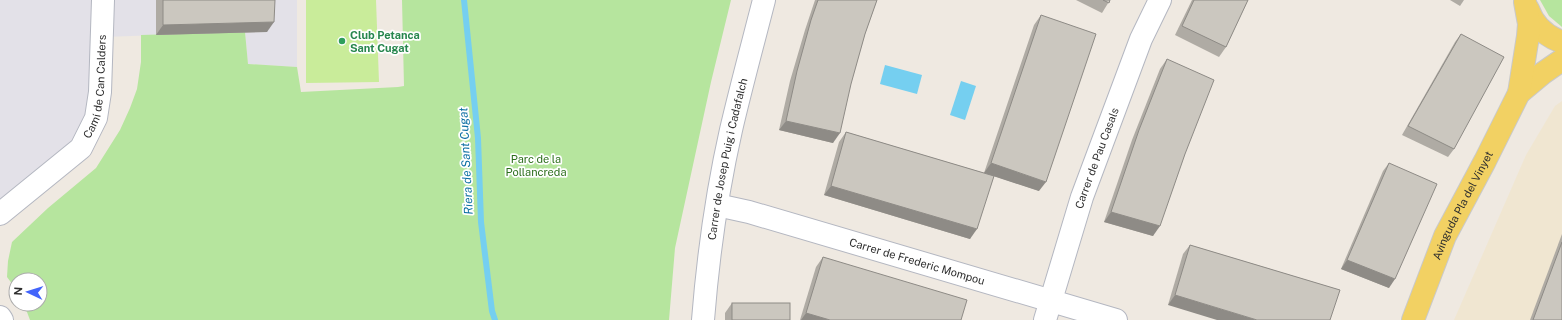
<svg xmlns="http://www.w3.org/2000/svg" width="1562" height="320" font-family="'Public Sans',sans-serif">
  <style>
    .industrial { fill: #e3e1e8 }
    .education { fill: #f0e6d1 }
    .green { fill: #b6e59e }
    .pitch { fill: #c9ec9a }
    .water { fill: #75cff0 }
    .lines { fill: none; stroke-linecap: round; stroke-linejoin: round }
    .stream { stroke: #75cff0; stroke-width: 6 }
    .minor-casing { stroke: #b4b7c1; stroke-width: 24 }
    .major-casing { stroke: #c9c9c9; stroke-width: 24 }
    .minor { stroke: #fff; stroke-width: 22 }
    .major { stroke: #f2d163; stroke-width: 22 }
    .wall { fill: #afaba4 }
    .shaded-wall { fill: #8e8b86 }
    .building { fill: #cbc7bf; stroke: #8e8b86 }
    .leisure-dot { fill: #2e9e5b; stroke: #fff; stroke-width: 1.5 }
    .labels { text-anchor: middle; stroke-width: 3.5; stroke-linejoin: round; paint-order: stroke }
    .leisure-label { font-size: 11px; font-weight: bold; fill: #27864d; stroke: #fff; text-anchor: start }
    .street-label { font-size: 11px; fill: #2e2e2e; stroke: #fff }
    .park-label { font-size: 11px; fill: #2c6e1b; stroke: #fff }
    .water-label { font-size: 12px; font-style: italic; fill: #0d6fa3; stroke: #fff }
  </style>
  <rect width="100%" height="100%" fill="#efe9e1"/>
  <polygon class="industrial" points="0,0 297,0 297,67 248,64 245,32 103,37 96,118 0,214"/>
  <polygon class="education" points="1562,101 1562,320 1454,320 1526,155 1555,106"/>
  <g class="green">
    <polygon points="402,0 731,0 711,82 675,248 669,320 30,320 24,304 40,304 40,280 16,280 16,289 7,277 8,261 12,242 48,208 96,168 120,130 130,108 137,89 141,62 141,35 245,32 248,64 297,67 301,92 398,87 404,86"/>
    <polygon points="1540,0 1562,0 1562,27 1549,16"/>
  </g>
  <polygon class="pitch" points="306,0 376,0 379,82 306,83"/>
  <g class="water">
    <polygon points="885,65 922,75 917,94 880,84"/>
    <polygon points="961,81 976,86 965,120 950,115"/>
  </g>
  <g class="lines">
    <polyline class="stream" points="464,0 478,138 481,222 492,311 495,320"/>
    <g class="minor-casing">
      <g id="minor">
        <path id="s1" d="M717,205L749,212L1116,320"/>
        <path id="s2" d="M0,214L81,148L96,118L100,92L103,0"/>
        <polyline points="0,317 2,320"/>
        <path id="s3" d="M703,320C708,257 717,192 731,130C741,87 753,43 764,0"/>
        <path id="s4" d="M1045,320L1082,197L1141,39L1160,0"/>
      </g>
    </g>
    <g class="major-casing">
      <g id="major">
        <path d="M1528,9C1534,26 1545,36 1562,42"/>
        <polyline points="1519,93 1543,73 1562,60"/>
        <path id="s5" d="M1413,320L1445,236L1485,161L1519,93L1528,36L1529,24L1525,2"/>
      </g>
    </g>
    <use href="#minor" class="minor"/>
    <use href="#major" class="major"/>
  </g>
  <g class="wall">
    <polygon points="156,0 275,0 267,32 156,35"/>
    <polygon points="815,0 877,0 865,34 833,143 779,130 790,81 805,30"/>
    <polygon points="1076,0 1110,0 1102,13"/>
    <polygon points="1192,0 1248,0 1226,47 1219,57 1175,35"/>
    <polygon points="1450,0 1464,0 1460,6"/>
    <polygon points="1041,15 1039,191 994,176 970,239 824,195 839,142 846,132 984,173 1034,25"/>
    <polygon points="1461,34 1454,149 1448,157 1402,135 1455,42"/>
    <polygon points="1167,59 1185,154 1153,236 1104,222 1132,140 1160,69"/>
    <polygon points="1389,163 1389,288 1341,269 1383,171"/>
    <polygon points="1562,234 1562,320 1530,320"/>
    <polygon points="1190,245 1340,290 1168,305 1183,254"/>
    <polygon points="823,257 961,320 800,320 816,267"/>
    <polygon points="732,303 790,320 725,320 725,313"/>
  </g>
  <g class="shaded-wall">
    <polygon points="274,22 267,32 156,35 163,25"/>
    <polygon points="786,121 840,133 833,143 779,130"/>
    <polygon points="991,163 1046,182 1039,191 984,173"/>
    <polygon points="831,186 977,229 970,239 824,195"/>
    <polygon points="1111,212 1160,226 1153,236 1104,222"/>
    <polygon points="1347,260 1395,279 1389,288 1341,269"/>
    <polygon points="1175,295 1257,320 1217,320 1168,305"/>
    <polygon points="806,313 830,320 801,320"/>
  </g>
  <g class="building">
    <polygon points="163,0 275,0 274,22 163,25"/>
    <polygon points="818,0 877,0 865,34 851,84 840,133 786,121 797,71 811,20"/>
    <polygon points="1103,0 1110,0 1109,3"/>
    <polygon points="1194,0 1248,0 1226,47 1182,26"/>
    <polygon points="1041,15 1096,34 1046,182 991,163"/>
    <polygon points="1461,34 1504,57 1454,149 1408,126"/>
    <polygon points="1167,59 1214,80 1185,154 1160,226 1111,212 1139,130"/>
    <polygon points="846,132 994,176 977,229 831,186"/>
    <polygon points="1389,163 1437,184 1395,279 1347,260"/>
    <polygon points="1562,242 1562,320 1533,320"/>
    <polygon points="1190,245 1340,290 1330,320 1257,320 1175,295"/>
    <polygon points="823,257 967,300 961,320 830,320 806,313"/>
    <rect x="732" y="303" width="58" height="17"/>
  </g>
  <circle class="leisure-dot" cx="342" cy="41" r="4"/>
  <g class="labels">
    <g class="leisure-label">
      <text x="350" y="39">Club Petanca<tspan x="350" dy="13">Sant Cugat</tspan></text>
    </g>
    <g class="street-label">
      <text dy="4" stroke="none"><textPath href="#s2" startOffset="169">Camí de Can Calders</textPath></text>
      <text dy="4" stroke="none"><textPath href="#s4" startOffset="170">Carrer de Pau Casals</textPath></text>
      <text dy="4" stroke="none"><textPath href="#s3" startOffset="163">Carrer de Josep Puig i Cadafalch</textPath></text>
      <text dy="4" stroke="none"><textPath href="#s5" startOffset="125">Avinguda Pla del Vinyet</textPath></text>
      <text dy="4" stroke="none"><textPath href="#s1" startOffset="208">Carrer de Frederic Mompou</textPath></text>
    </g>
    <g class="park-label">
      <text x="536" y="163">Parc de la<tspan x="536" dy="13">Pollancreda</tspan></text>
    </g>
    <g class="water-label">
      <text transform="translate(466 161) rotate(-93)" y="4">Riera de Sant Cugat</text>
    </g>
  </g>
  <g transform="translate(28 292) rotate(274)"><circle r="19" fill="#ffffff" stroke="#ababab"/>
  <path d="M0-3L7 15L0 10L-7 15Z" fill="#4264fb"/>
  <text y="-6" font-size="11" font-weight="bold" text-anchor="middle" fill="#2e2e2e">N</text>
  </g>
</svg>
